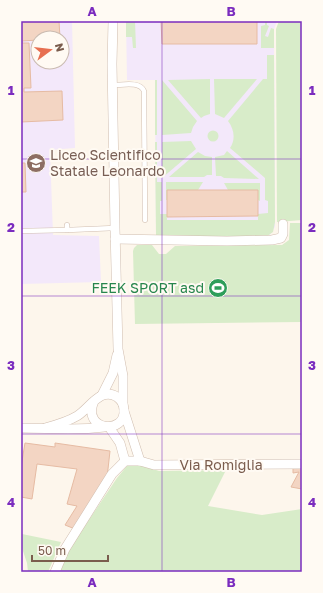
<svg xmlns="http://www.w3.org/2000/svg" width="323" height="593" font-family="'Golos Text',sans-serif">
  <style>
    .education { fill: #f3e8fa; fill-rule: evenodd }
    .green { fill: #d8ecc9 }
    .building { fill: #f3d5c3; stroke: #e6bba3 }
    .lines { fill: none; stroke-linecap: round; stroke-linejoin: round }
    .lane-casing { stroke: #d1beb0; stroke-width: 5.5 }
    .street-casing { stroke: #d1beb0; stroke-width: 10 }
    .lane { stroke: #fff; stroke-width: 4.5 }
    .street { stroke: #fff; stroke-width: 9 }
    .grid { fill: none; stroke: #7b2cbf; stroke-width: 1; stroke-opacity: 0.55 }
    .labels { text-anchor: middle; stroke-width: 4; stroke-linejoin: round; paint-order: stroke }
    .education-label { font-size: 14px; fill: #785e54; stroke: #fffaf3; text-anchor: start }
    .leisure-label { font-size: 14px; fill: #27864d; stroke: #fffaf3; text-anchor: end }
    .street-label { font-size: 14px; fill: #7a5c4d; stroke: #fffaf3 }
    .neatline { fill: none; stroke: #7b2cbf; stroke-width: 1.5 }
    .grid-label { font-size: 13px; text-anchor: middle; font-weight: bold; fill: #7b2cbf }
  </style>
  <rect width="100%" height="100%" fill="#fdf6ec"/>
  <g class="education">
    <path d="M21,21H72L75,148L50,150L53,235L99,236L101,282L21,284ZM38,38H62V62H38Z"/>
    <polygon points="126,21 277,21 274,29 275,222 275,227 270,235 156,236 155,80 127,80"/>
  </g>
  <g class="green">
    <polygon points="126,21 135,21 136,48 133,48 132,37 126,37"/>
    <polygon points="265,21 269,21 267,22 267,25 269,26 265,36 268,37 271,28 274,29 274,48 261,48 261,26 265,25"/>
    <polygon points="279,21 302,21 302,220 277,222 276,29"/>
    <path d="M267,55H274L275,222L273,232L266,237L156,236L155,142H157V182H162V201H160V214H167V220H258V214L268,213V201L265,200V178L230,148C236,139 234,129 228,121L263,79H267Z"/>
    <polygon points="210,79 210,114 204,116 201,118 168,80"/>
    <polygon points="214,79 257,79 224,118 215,114"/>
    <rect x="155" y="80" width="2" height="55"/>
    <polygon points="162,80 197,121 193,127 191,133 162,135"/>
    <circle cx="213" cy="136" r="5.5"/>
    <polygon points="191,141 196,149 162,178 162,142"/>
    <polygon points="227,151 259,179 224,178 221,176 216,176 215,157 224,155"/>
    <polygon points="198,152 205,156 212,157 212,175 207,175 204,177 169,177"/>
    <polygon points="166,182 203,182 198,190 167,190 167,200 166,200"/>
    <polygon points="224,183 260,183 260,201 258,200 258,190 228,190"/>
    <polygon points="290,223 302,223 302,322 135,324 133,251 134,248 137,245 152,245 159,254 166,254 175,246 282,245 289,240"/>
    <polygon points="141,465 159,471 226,470 208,506 262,515 302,509 302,572 59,572 68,551 117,478 127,466"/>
    <polygon points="21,527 22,534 61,542 48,572 28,572 27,563 21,545"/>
  </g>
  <g class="building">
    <polygon points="21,21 59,21 60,38 38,38 38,40 22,41 22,43 29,43 31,88 24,88 24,92 62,91 63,120 21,122"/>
    <polygon points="161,21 257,21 257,44 162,44"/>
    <polygon points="21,163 25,163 26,192 21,192"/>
    <polygon points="167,190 258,190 258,216 167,217"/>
    <polygon points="25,443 55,447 55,443 110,451 107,478 75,529 65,525 77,506 67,504 77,469 37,464 32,499 21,497 21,467"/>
    <polygon points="293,467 302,468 302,489 291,487 299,472 293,473"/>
  </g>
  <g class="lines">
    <g class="lane-casing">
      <g id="lane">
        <path d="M113,85C123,85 140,81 144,91L145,220"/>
        <polyline points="67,225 67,230 115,228"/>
        <polyline points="21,231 67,230"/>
      </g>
    </g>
    <g class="street-casing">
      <g id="street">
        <polyline points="113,21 112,64 115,228 118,349 123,376 123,404"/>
        <polyline points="115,239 227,241 272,240 281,238 283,234 283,224"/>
        <polyline points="102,395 113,373 117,355"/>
        <polyline points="124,411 140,461"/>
        <polyline points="109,427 120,443 125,461"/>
        <path d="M21,428C49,428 76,431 104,427"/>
        <path d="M45,428C56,425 67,422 77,416C89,409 101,386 117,397C121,400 124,405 124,410C126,435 81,431 94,401"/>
        <polyline points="55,572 65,549 112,474 125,461 140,461 154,465 302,464"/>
      </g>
    </g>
    <use href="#lane" class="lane"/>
    <use href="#street" class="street"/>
  </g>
  <path class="grid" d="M162,21V572M21,159H302M21,296H302M21,434H302"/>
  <defs>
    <g id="school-disc" transform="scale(1)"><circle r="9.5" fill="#8d6e63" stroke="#fffaf3"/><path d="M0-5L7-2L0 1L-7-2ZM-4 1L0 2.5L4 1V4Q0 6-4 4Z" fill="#fff"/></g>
    <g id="stadium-disc" transform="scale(1)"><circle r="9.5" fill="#2e9e5b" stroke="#fffaf3"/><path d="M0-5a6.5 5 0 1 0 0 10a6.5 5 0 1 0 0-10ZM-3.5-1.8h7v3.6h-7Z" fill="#fff"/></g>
  </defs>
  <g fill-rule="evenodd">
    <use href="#school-disc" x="36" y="163"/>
    <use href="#stadium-disc" x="218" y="288"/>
  </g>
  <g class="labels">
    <g class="education-label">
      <text x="50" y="160">Liceo Scientifico<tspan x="50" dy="16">Statale Leonardo</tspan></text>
    </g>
    <g class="leisure-label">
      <text x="204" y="293">FEEK SPORT asd</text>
    </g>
    <g class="street-label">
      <text x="221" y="470">Via Romiglia</text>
    </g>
  </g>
  <rect width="323" height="593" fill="none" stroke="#fffaf3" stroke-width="44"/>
  <g transform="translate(50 50) rotate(75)"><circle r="19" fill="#fffaf3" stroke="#cabbb1"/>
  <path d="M0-3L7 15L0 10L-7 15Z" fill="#e76f51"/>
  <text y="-6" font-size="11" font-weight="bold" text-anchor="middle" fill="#7a5c4d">N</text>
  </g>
  <path d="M32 555v6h76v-6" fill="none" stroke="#7a5c4d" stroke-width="2"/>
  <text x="38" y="555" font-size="12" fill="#7a5c4d" stroke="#fffaf3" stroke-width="3" paint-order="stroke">50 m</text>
  <rect x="22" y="22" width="279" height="549" class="neatline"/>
  <g class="grid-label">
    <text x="92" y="16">A</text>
    <text x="231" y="16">B</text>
    <text x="11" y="95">1</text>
    <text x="312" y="95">1</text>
    <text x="11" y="232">2</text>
    <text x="312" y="232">2</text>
    <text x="11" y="370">3</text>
    <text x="312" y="370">3</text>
    <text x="11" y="507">4</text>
    <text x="312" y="507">4</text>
    <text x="92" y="587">A</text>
    <text x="231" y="587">B</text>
  </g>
</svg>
